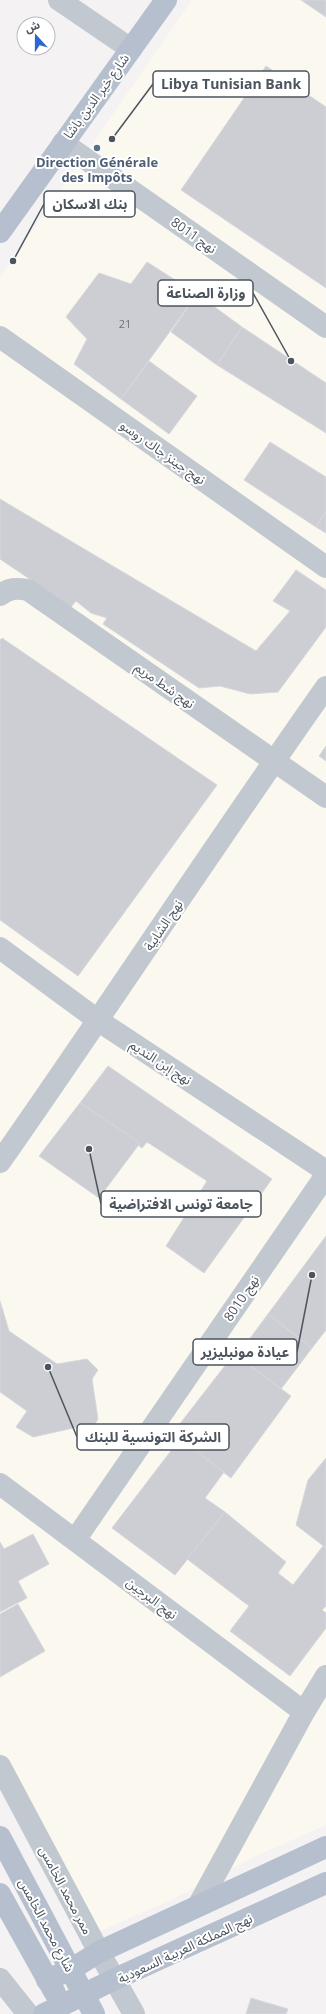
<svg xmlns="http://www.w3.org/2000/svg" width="326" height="2014" font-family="'Open Sans','Noto Sans Arabic',sans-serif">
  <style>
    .commercial { fill: #fbf9ef }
    .building { fill: #cdced4; stroke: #d7d8dd }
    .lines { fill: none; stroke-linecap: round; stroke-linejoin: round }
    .minor { stroke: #c2c8cf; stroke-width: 22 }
    .major { stroke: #b5bfcd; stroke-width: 22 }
    .service-dot { fill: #5c6f8a; stroke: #fff; stroke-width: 1.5 }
    .labels { text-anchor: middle; stroke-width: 4; stroke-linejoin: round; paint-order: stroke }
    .number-label { font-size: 11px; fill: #6c727c }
    .street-label { font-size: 13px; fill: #4c545e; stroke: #fff }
    .service-label { font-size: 13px; font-weight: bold; fill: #4e5e75; stroke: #fff }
    .leader { fill: none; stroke: #4c545e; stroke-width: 1.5 }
    .callout-dot { fill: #4c545e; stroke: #fff; stroke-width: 1.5 }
    .callout { fill: #fff; stroke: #4c545e; stroke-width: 1.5 }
    .callout-label { font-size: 14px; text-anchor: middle; font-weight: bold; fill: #4c545e }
  </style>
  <rect width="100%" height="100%" fill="#f4f2f2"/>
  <polygon class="commercial" points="192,0 326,0 326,1825 252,1858 173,1899 96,1933 0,1752 0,277"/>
  <g class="building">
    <polygon points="301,0 326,0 326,17"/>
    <polygon points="266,66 326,107 326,288 181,190"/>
    <polygon points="147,262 197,294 121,399 74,364 87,339 66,317 99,273 131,284"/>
    <polygon points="197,294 242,327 217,365 171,332"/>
    <polygon points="242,327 326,383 326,433 217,365"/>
    <polygon points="149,361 197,396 169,434 121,399"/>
    <polygon points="270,442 326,477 326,512 316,527 244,480"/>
    <polygon points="0,499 256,651 290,611 273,601 296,570 326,590 326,627 278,692 250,694 220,686 199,688 103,624 107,618 91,613 76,601 71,607 0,559"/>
    <polygon points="326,512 326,533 316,527"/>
    <polygon points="2,638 217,785 78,976 0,920 0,640"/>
    <polygon points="326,746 326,761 319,756"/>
    <polygon points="108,1066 272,1179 204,1273 166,1246 207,1181 147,1142 142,1148 80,1103"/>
    <polygon points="80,1103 140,1143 99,1198 39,1156"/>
    <polygon points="326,1236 326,1330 312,1348 268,1314"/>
    <polygon points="0,1301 9,1331 57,1364 87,1359 98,1370 92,1379 98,1419 88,1435 78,1427 33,1437 16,1427 27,1411 0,1392"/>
    <polygon points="268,1314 312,1348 281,1389 237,1356"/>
    <polygon points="234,1354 291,1396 231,1478 172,1434"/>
    <polygon points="180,1439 224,1472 205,1498 225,1512 175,1575 112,1528"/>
    <polygon points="326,1458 326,1548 296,1525 308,1480"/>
    <polygon points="225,1512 286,1562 278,1573 293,1585 323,1546 326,1548 326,1606 322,1610 326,1613 326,1628 290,1676 230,1631 249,1606 187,1559"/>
    <polygon points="33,1534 49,1564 18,1581 27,1598 0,1612 0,1542 4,1549"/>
    <polygon points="18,1604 45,1651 0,1677 0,1614"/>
    <polygon points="251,1998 288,2009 286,2014 246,2014"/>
  </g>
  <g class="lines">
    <g class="minor">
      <polyline points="59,0 131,49"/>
      <polyline points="63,143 326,327"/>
      <polyline points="0,337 326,567"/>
      <path d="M0,595C9,588 17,588 28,590L326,797"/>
      <polyline points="0,948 99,1021 326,1171"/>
      <path d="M0,1162C110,1005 215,844 326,687"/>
      <polyline points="0,1484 304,1712"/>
      <polyline points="75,1540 326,1175"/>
      <polyline points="0,1766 99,1952 134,2014"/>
      <polyline points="198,1906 304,1712 326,1676"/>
      <polyline points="0,1979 28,2014"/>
    </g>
    <g class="major">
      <polyline points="0,232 166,0"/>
      <polyline points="0,1837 94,2014"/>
      <polyline points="0,1894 55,1993"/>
      <polyline points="47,1980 70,1970 99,1952 326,1847"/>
      <polyline points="44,2014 115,1979 326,1883"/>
    </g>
  </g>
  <circle class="service-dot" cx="97" cy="148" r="4"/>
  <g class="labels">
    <g class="number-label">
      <text x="125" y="328">21</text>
    </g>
    <g class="street-label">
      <text transform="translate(96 96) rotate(-54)" y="5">شارع خير الدين باشا</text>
      <text transform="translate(194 235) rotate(35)" y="5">نهج 8011</text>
      <text transform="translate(163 452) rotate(35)" y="5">نهج جينز جاك روسو</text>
      <text transform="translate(165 685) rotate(35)" y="5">نهج شط مريم</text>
      <text transform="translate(163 925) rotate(-56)" y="5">نهج الشابية</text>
      <text transform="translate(161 1062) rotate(33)" y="5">نهج إبن النديم</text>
      <text transform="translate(241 1298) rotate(-56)" y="5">نهج 8010</text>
      <text transform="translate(152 1598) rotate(37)" y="5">نهج البرجين</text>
      <text transform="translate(66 1890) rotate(62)" y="5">ممر محمد الخامس</text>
      <text transform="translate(47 1925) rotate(62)" y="5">شارع محمد الخامس</text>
      <text transform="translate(185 1948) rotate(-25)" y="5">نهج المملكة العربية السعودية</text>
    </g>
    <g class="service-label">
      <text x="97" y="167">Direction Générale<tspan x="97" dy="15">des Impôts</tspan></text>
    </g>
  </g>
  <path class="leader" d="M112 139L153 84M13 261L44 204M291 361L253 293M89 1149L101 1204M312 1275L297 1352M48 1367L77 1437"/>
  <g class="callout-dot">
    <circle cx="112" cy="139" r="4"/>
    <circle cx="13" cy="261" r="4"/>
    <circle cx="291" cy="361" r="4"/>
    <circle cx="89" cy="1149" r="4"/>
    <circle cx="312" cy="1275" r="4"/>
    <circle cx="48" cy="1367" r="4"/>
  </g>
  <g class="callout">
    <rect x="153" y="71" width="156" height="26" rx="4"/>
    <rect x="44" y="191" width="91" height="26" rx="4"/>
    <rect x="158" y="280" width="95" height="26" rx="4"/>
    <rect x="101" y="1191" width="160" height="26" rx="4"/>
    <rect x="193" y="1339" width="104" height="26" rx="4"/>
    <rect x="77" y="1424" width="152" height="26" rx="4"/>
  </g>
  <g class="callout-label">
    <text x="231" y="89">Libya Tunisian Bank</text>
    <text x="90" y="209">بنك الاسكان</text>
    <text x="206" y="298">وزارة الصناعة</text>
    <text x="181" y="1209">جامعة تونس الافتراضية</text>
    <text x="245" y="1357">عيادة مونبليزير</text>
    <text x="153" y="1442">الشركة التونسية للبنك</text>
  </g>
  <g transform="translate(36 36) rotate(339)"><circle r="19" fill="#ffffff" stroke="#b7bbbf"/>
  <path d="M0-3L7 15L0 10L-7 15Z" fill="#2d66d4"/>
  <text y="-6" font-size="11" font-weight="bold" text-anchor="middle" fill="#4c545e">ش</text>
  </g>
</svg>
